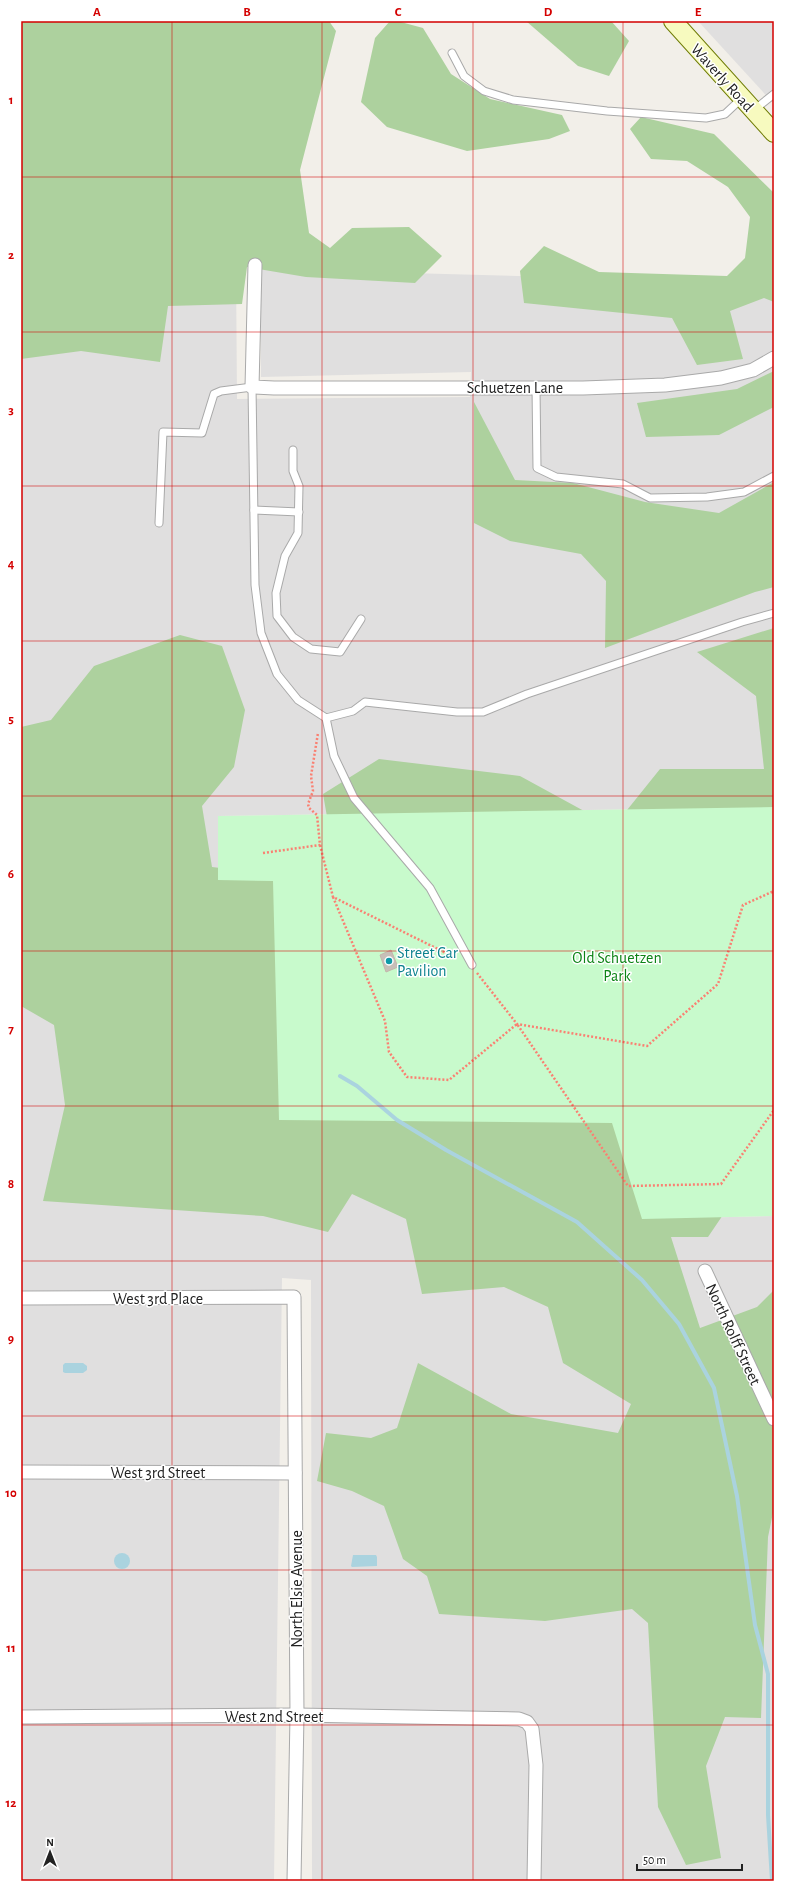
<svg xmlns="http://www.w3.org/2000/svg" width="795" height="1902" font-family="'Alegreya Sans',sans-serif">
  <style>
    .residential { fill: #e0dfdf }
    .forest { fill: #add19e }
    .park { fill: #c8facc }
    .water { fill: #aad3df }
    .lines { fill: none; stroke-linecap: round; stroke-linejoin: round }
    .stream { stroke: #aad3df; stroke-width: 4 }
    .building { fill: #c7bfb8; stroke: #c4b6ab }
    .lane-casing { stroke: #a9a9a9; stroke-width: 9 }
    .street-casing { stroke: #a9a9a9; stroke-width: 15 }
    .secondary-casing { stroke: #707d05; stroke-width: 20 }
    .path { stroke: #fa8072; stroke-width: 2.5; stroke-dasharray: 2 2; stroke-linecap: butt }
    .lane { stroke: #fff; stroke-width: 7 }
    .street { stroke: #fff; stroke-width: 13 }
    .secondary { stroke: #f7fabf; stroke-width: 18 }
    .grid { fill: none; stroke: #d40000; stroke-width: 1; stroke-opacity: 0.55 }
    .culture-dot { fill: #0f9aa8; stroke: #fff; stroke-width: 1.5 }
    .labels { text-anchor: middle; stroke-width: 3; stroke-linejoin: round; paint-order: stroke }
    .street-label { font-size: 16px; fill: #222; stroke: #fff }
    .culture-label { font-size: 16px; fill: #0d838f; stroke: #fff; text-anchor: start }
    .park-label { font-size: 16px; fill: #0c8416; stroke: #fff }
    .neatline { fill: none; stroke: #d40000; stroke-width: 1.5 }
    .grid-label { font-size: 13px; text-anchor: middle; font-weight: bold; fill: #d40000 }
  </style>
  <rect width="100%" height="100%" fill="#f2efe9"/>
  <g class="residential">
    <polygon points="698,21 774,21 774,104"/>
    <polygon points="774,263 774,807 218,816 218,880 273,880 279,1120 642,1219 774,1216 774,1881 312,1881 311,1280 282,1278 274,1881 21,1881 21,266 236,268 237,399 470,397 471,372 261,377 261,269 745,282"/>
  </g>
  <g class="forest">
    <polygon points="21,21 329,21 336,31 300,170 309,233 330,248 352,228 409,227 442,256 415,283 306,277 247,267 242,304 168,306 160,362 81,351 21,359"/>
    <polygon points="390,21 397,21 423,28 451,74 490,99 562,115 570,131 549,139 467,151 387,127 361,102 375,38"/>
    <polygon points="526,21 611,21 629,41 609,76 578,66"/>
    <polygon points="641,117 714,134 774,193 774,302 764,298 730,311 743,359 697,365 672,318 524,303 520,271 544,246 599,272 727,276 745,258 750,217 728,187 687,161 651,159 630,129"/>
    <polygon points="774,371 774,407 719,435 646,437 637,403 737,389"/>
    <polygon points="474,402 515,480 573,483 645,502 719,513 774,482 774,587 755,592 605,648 606,581 581,554 510,541 474,523"/>
    <polygon points="774,628 774,1205 729,1206 708,1237 671,1237 700,1328 757,1307 774,1290 774,1508 768,1537 761,1718 725,1717 706,1766 721,1858 686,1865 658,1807 648,1623 632,1609 545,1621 439,1614 427,1576 403,1559 384,1506 352,1491 317,1481 326,1433 371,1438 397,1428 418,1363 511,1414 618,1433 631,1404 563,1363 548,1307 504,1287 422,1294 406,1219 352,1194 328,1232 263,1216 43,1201 65,1105 54,1025 21,1006 21,727 51,720 94,666 180,635 222,646 245,710 234,767 202,806 212,867 263,873 295,898 338,879 323,794 379,759 520,776 595,817 615,825 660,769 764,769 756,696 697,652"/>
  </g>
  <polygon class="park" points="774,807 774,1216 642,1219 612,1123 279,1120 273,881 218,880 218,816"/>
  <g class="water">
    <polygon points="65,1363 83,1363 87,1366 87,1370 83,1373 65,1373 63,1372 63,1365"/>
    <circle cx="122" cy="1561" r="8"/>
    <polygon points="353,1555 376,1555 377,1557 377,1566 352,1567 351,1566"/>
  </g>
  <g class="lines">
    <polyline class="stream" points="340,1076 357,1086 397,1120 446,1150 577,1222 642,1280 679,1324 714,1388 737,1496 755,1625 768,1674 768,1815 772,1881"/>
  </g>
  <polygon class="building" points="391,950 398,967 386,972 380,955"/>
  <g class="lines">
    <g class="lane-casing">
      <g id="lane">
        <polyline points="452,53 464,76 484,91 513,100 607,111 706,118 725,114 742,98"/>
        <polyline points="754,110 774,94"/>
        <polyline points="536,387 537,468 556,477 623,484 650,498 707,497 744,492 774,476"/>
        <polyline points="293,450 293,471 299,486 298,533 285,556 276,593 277,616 293,637 311,649 340,652 361,619"/>
        <polyline points="254,510 299,512"/>
        <polyline points="159,523 163,432 202,433 214,394 221,391 252,387 255,585 261,633 277,674 298,700 326,718 353,711 365,702 457,712 483,712 527,694 742,622 774,613"/>
        <polyline points="326,718 334,756 354,798 430,888 472,965"/>
      </g>
    </g>
    <g class="street-casing">
      <g id="street">
        <polyline points="255,265 252,387 274,388 583,388 665,385 721,378 753,370 774,358"/>
        <polyline points="705,1271 774,1419"/>
        <polyline points="21,1298 294,1297 297,1715 294,1881"/>
        <polyline points="21,1472 295,1473"/>
        <polyline points="21,1717 297,1715 519,1719 527,1722 532,1729 536,1765 534,1881"/>
      </g>
    </g>
    <g class="secondary-casing">
      <polyline id="secondary" points="673,21 774,133"/>
    </g>
    <g class="path">
      <polyline points="320,845 333,897 456,958"/>
      <polyline points="263,853 320,845 317,815 309,808 308,804 313,791 311,776 318,733"/>
      <polyline points="333,897 385,1021 389,1052 407,1077 449,1080 517,1024 628,1186 721,1184 774,1110"/>
      <polyline points="477,973 517,1024 647,1046 718,984 743,905 774,891"/>
    </g>
    <use href="#lane" class="lane"/>
    <use href="#street" class="street"/>
    <use href="#secondary" class="secondary"/>
  </g>
  <path class="grid" d="M172,21V1881M322,21V1881M473,21V1881M623,21V1881M21,177H774M21,332H774M21,486H774M21,641H774M21,796H774M21,951H774M21,1106H774M21,1261H774M21,1416H774M21,1570H774M21,1725H774"/>
  <circle class="culture-dot" cx="389" cy="961" r="4"/>
  <g class="labels">
    <g class="street-label">
      <text transform="translate(723 77) rotate(48)" y="6">Waverly Road</text>
      <text x="515" y="393">Schuetzen Lane</text>
      <text x="158" y="1304">West 3rd Place</text>
      <text transform="translate(734 1334) rotate(65)" y="6">North Rolff Street</text>
      <text x="158" y="1478">West 3rd Street</text>
      <text transform="translate(296 1589) rotate(-90)" y="6">North Elsie Avenue</text>
      <text x="274" y="1722">West 2nd Street</text>
    </g>
    <g class="culture-label">
      <text x="397" y="958">Street Car<tspan x="397" dy="18">Pavilion</tspan></text>
    </g>
    <g class="park-label">
      <text x="617" y="963">Old Schuetzen<tspan x="617" dy="18">Park</tspan></text>
    </g>
  </g>
  <rect width="795" height="1902" fill="none" stroke="#ffffff" stroke-width="44"/>
  <g transform="translate(50 1852)" stroke="#ffffff" stroke-width="3" paint-order="stroke">
  <path d="M0-3L7 15L0 10L-7 15Z" fill="#222222"/>
  <text y="-6" font-size="11" font-weight="bold" text-anchor="middle" fill="#222222">N</text>
  </g>
  <path d="M637 1864v6h105v-6" fill="none" stroke="#222222" stroke-width="2"/>
  <text x="643" y="1864" font-size="12" fill="#222222" stroke="#ffffff" stroke-width="3" paint-order="stroke">50 m</text>
  <rect x="22" y="22" width="751" height="1858" class="neatline"/>
  <g class="grid-label">
    <text x="97" y="16">A</text>
    <text x="247" y="16">B</text>
    <text x="398" y="16">C</text>
    <text x="548" y="16">D</text>
    <text x="698" y="16">E</text>
    <text x="11" y="104">1</text>
    <text x="11" y="259">2</text>
    <text x="11" y="414">3</text>
    <text x="11" y="568">4</text>
    <text x="11" y="723">5</text>
    <text x="11" y="878">6</text>
    <text x="11" y="1033">7</text>
    <text x="11" y="1188">8</text>
    <text x="11" y="1343">9</text>
    <text x="11" y="1497">10</text>
    <text x="11" y="1652">11</text>
    <text x="11" y="1807">12</text>
  </g>
</svg>
